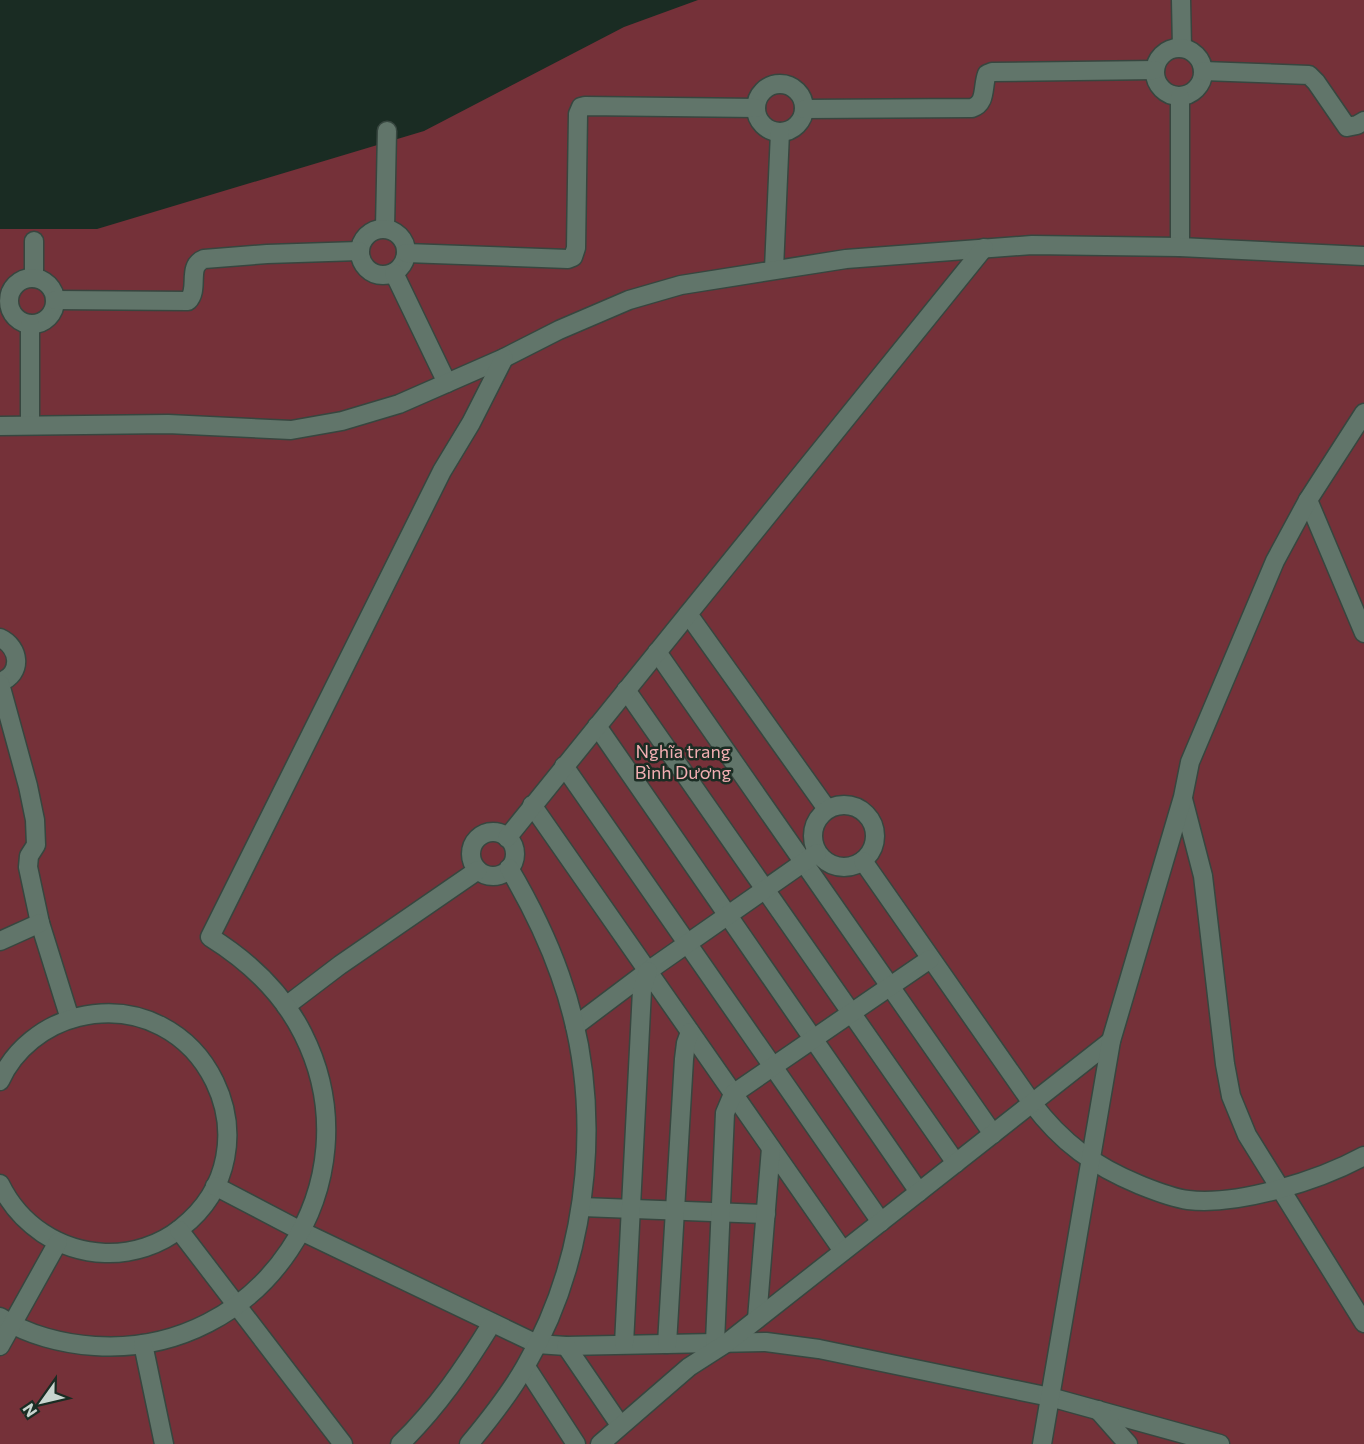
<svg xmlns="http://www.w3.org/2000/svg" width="1364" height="1444" font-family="Commissioner,sans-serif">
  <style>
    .green { fill: #753139 }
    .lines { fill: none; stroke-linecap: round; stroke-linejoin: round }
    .minor-casing { stroke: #37463f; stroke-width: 21 }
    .minor { stroke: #61756a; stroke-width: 18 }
    .labels { text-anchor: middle; stroke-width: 5; stroke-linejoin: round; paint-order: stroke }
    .park-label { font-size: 18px; fill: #f2aeb2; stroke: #1a2c23 }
  </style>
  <rect width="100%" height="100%" fill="#1a2c23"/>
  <polygon class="green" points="698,0 1364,0 1364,1444 0,1444 0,229 97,229 424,131 624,27"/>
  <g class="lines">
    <g class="minor-casing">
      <g id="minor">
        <polyline points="1181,0 1182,48"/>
        <circle cx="1179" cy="72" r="24"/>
        <polyline points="1203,71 1309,75 1316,82 1347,127 1357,125 1364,121"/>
        <circle cx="780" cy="108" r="24"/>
        <path d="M804,109L972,108C987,103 982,87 987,74L992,72L1155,70"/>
        <polyline points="385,228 387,131"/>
        <circle cx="383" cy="252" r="23"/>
        <polyline points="34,241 34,278"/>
        <polyline points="1180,247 1180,97"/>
        <polyline points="406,253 568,259 573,257 576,248 578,114 581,107 585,106 756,108"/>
        <polyline points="774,269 780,132"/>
        <polyline points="394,273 447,383"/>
        <circle cx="32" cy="301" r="23"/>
        <path d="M55,300L188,301C200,289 186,266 204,259L267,254L359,251"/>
        <polyline points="30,425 30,324"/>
        <polyline points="0,426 168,424 291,430 342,421 399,404 504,358 559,330 629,300 681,285 846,259 1032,245 1180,247 1364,256"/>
        <polyline points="1308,500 1364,633"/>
        <polyline points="688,614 827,809"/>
        <path d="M0,638C20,647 23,674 0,682"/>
        <polyline points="657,652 993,1134"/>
        <polyline points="0,684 28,786 35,820 36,845 29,856 28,867 40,923 70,1019"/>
        <polyline points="626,690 956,1163"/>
        <polyline points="597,726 919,1192"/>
        <polyline points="564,766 881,1222"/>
        <polyline points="1183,799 1203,876 1225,1064 1231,1096 1247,1135 1364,1323"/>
        <circle cx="844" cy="836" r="31"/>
        <polyline points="532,805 843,1251"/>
        <circle cx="493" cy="854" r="22"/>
        <polyline points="507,838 984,248"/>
        <path d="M863,861L1032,1103C1062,1143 1094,1166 1140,1185C1155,1191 1172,1198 1188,1200C1239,1206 1320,1180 1364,1156"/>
        <polyline points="0,941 40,923"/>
        <polyline points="286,1006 340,965 478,870"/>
        <polyline points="575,1026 648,971 817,853"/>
        <path d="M0,1081C14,1049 45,1025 78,1017C204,987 282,1149 181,1228C160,1245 132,1254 105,1253C59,1251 20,1225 0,1184"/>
        <polyline points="215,1186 301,1231 537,1344 566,1346 766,1342 819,1349 1050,1397 1220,1444"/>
        <polyline points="582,1207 766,1214"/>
        <polyline points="179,1230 343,1444"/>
        <path d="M0,1317C27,1335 63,1344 95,1346C261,1357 378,1183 303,1034C282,992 250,962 210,937L442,471L471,423L504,358"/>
        <polyline points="757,1319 771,1148"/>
        <polyline points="715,1342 725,1113 733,1094 930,959"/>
        <polyline points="143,1344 164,1444"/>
        <polyline points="624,1344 642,990 648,971"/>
        <polyline points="667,1344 684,1059 686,1043 690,1032"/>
        <polyline points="0,1346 58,1242"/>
        <polyline points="566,1346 620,1425"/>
        <polyline points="526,1367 576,1444"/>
        <polyline points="1098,1410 1128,1444"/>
        <path d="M400,1444C437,1408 465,1367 492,1323"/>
        <path d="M469,1444C489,1420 509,1395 525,1367C592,1252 605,1100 560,975C547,938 529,902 509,868"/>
        <polyline points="600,1444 689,1367 728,1342 1111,1041"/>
        <polyline points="1042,1444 1111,1041 1183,797 1190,762 1275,561 1308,500 1364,413"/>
      </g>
    </g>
    <use href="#minor" class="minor"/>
  </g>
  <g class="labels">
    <g class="park-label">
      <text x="683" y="758">Nghĩa trang<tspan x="683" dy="21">Bình Dương</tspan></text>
    </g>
  </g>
  <g transform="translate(42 1402) rotate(236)" stroke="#1a2c23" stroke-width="4.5" paint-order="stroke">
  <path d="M0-4.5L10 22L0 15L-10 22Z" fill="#c9d5cf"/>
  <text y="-9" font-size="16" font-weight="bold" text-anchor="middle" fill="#c9d5cf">N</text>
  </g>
</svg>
